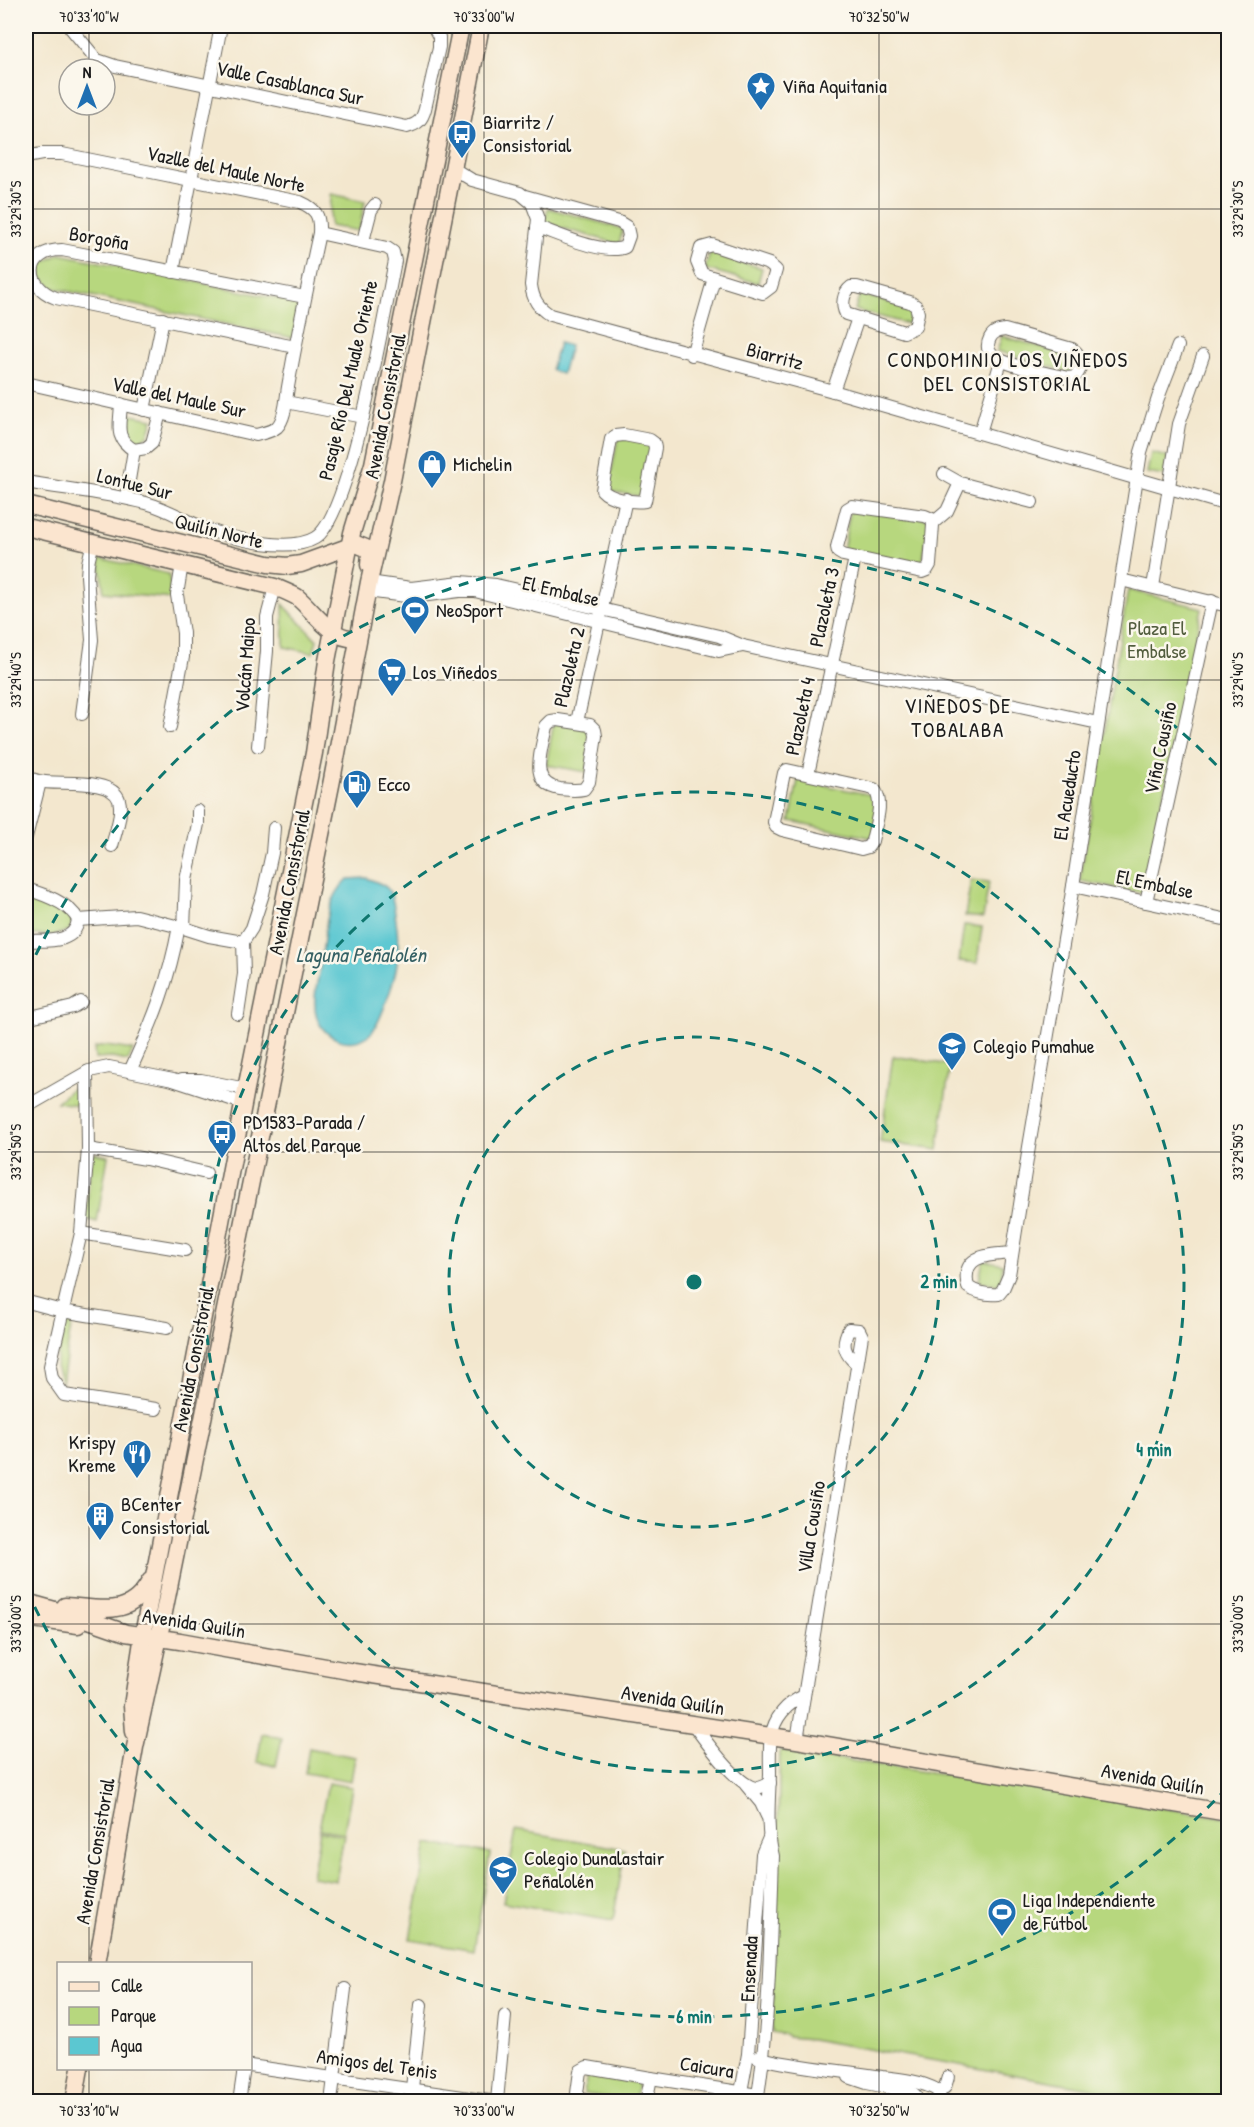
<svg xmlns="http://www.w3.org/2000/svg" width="1254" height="2127" font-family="'Patrick Hand',sans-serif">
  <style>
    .green { fill: #b7d77e; stroke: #6a7a4d; stroke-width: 1.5 }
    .water { fill: #5bc7d1; stroke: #3c7276; stroke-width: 1.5 }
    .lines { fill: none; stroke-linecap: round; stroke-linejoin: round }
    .street-casing { stroke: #67635a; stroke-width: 14 }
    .secondary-casing { stroke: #67635a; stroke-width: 19 }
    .street { stroke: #fff; stroke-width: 12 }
    .secondary { stroke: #fbe5cf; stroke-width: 16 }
    .ticks { fill: none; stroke: #1c1c1c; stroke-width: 1.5; stroke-opacity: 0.45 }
    .ring { fill: none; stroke: #0f766e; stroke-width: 3; stroke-dasharray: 10 8 }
    .labels { text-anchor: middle; stroke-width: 5; stroke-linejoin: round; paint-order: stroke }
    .street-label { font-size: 20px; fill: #1c1c1c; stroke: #fbf7ec }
    .poi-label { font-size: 20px; fill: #1c1c1c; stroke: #fbf7ec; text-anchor: start }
    .park-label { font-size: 20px; fill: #525d3e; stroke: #fbf7ec }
    .neighbourhood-label { font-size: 21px; letter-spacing: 1.5px; fill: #1c1c1c; stroke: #fbf7ec }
    .water-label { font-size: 21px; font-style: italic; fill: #356064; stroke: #fbf7ec }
    .centre { fill: #0f766e; stroke: #fbf7ec; stroke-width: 3 }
    .ring-label { font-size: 18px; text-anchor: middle; font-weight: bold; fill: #0f766e; stroke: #fbf7ec; stroke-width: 5; stroke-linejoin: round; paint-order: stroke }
    .neatline { fill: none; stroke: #1c1c1c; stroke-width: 2 }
    .ticks-label { font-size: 15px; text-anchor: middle; fill: #1c1c1c }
  </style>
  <rect width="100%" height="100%" fill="#fbf7ec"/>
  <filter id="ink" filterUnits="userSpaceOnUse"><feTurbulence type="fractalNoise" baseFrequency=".0167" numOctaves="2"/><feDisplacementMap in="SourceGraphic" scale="12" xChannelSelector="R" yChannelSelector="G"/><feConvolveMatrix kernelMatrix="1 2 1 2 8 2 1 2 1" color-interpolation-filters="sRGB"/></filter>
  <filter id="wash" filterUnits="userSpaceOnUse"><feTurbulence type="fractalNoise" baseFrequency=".008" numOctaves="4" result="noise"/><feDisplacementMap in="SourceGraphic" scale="24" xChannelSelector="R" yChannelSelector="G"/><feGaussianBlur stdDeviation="1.35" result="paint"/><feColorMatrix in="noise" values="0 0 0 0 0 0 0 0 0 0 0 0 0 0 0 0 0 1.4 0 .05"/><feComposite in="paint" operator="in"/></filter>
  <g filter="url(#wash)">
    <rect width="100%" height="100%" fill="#f3e7ce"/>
    <g class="green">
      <polygon points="331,194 365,201 359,231 330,226"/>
      <polygon points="548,208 623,229 619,244 544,223"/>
      <polygon points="710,253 762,268 758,283 705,269"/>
      <polygon points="60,254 300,303 294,338 53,288 40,276 42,263"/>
      <polygon points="860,294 912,309 908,324 855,310"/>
      <polygon points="1002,336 1076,357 1072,373 997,351"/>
      <polygon points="126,414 153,419 148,436 137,441 127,436"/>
      <polygon points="618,437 653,443 644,497 608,491"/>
      <polygon points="1151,453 1168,457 1164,476 1147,473"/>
      <polygon points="851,505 930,519 922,565 843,551"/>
      <polygon points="99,558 169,574 171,599 104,592"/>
      <polygon points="1128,590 1202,608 1143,893 1080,881"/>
      <polygon points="283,604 317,640 313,653 284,647"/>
      <polygon points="554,722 594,729 587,772 546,765"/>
      <polygon points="798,780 882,797 873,838 790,821"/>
      <polygon points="971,880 989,882 983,918 965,916"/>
      <polygon points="26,894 61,909 73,917 70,930 55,935 26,935"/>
      <polygon points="964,925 982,927 977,963 959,961"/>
      <polygon points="106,1046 133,1050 128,1061 112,1058 95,1059 94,1048"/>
      <polygon points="893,1056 950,1065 938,1150 880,1142"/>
      <polygon points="84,1083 82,1106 57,1102 70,1090"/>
      <polygon points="94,1153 108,1156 97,1222 86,1219 91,1157"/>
      <polygon points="983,1260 1003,1264 1000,1285 979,1281"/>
      <polygon points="63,1318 72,1320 62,1383 56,1367"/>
      <polygon points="262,1734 282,1738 276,1766 257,1762"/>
      <polygon points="309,1748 355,1757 351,1781 305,1773"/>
      <polygon points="780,1750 1228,1818 1228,2101 1164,2101 811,2039 787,2037 787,2035 772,2032"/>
      <polygon points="328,1783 352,1787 344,1833 319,1829"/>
      <polygon points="516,1830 625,1849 613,1921 503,1902"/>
      <polygon points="320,1831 344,1835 336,1881 312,1877"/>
      <polygon points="427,1843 490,1853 474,1950 410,1939"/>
      <polygon points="587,2074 638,2083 635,2101 584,2094"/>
    </g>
    <g class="water">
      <polygon points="559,343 570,346 562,374 551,370"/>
      <path d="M367,878C373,881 382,883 387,888C393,894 394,906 395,914C401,951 399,968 386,1003C382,1013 379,1023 372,1032C355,1050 325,1041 317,1018C312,1003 317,983 320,968C326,936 323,902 348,879Z"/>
    </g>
  </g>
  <g filter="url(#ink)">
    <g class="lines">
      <g class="street-casing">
        <g id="street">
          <path d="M69,26L97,60L115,66L407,127C418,124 422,120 425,109L439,47V37L433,26"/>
          <path d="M26,157L42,154H62L300,202C316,209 320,215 319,233C308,284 297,335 288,387C286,398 286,418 277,427C271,432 263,433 256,435L26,383"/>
          <path d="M454,169L472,180L520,193L532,203L538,219L531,285C533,300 538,307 550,315L833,391L1228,505"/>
          <path d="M525,196L619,222L627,227L629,236L625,247C605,256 558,234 537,227"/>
          <polyline points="363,241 371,210 375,205"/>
          <polygon points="712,245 769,264 776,270 771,287 763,293 702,274 697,262 701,248"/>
          <polyline points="173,272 221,26"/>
          <path d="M851,287H857L910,302L916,306L918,313L915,327L904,332L846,314C841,305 843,293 851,287Z"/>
          <path d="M1005,330L1072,349C1083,356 1083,367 1075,377L1068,378C1051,374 1002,365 992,355C987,350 987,344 990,338C994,331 998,331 1005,330Z"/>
          <path d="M295,347L56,298C23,286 25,250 62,250L305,297"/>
          <polyline points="692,355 714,278"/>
          <polyline points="833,391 858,318"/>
          <polyline points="286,402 363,417"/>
          <path d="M121,404C120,426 114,438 134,450L146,448L152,443L160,413"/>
          <polyline points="144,410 163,319"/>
          <polyline points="980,433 1001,361"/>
          <path d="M624,435L650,440L654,443L655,448L645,501C633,503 610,499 602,490L611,439L615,436Z"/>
          <polyline points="944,474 960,483 1032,502"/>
          <path d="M26,482C65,489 107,493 146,503C169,509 187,522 209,530C235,539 290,553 315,538C351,517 385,309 395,261L393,252L387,248L319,233"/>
          <polyline points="126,498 134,450"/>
          <polygon points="852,506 925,516 932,519 933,525 930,565 927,570 922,572 843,555 838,552 837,547 847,509"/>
          <polyline points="933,523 947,511 960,483"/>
          <polyline points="1121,580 1228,606"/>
          <polyline points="369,582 411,588 461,582 496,585 719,636 743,646 1098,723"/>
          <polyline points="1153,587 1179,424 1203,356"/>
          <polyline points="367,591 413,597 459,591 475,591 719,651 743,646"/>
          <polyline points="82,714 92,640 87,576 88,563 93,542"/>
          <path d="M558,720L590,725L595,730L596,736L589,782L584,789C576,791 569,790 560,789C527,784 542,750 546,726L551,721Z"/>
          <polyline points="577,722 626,499"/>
          <polyline points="170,727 183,657 183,633 177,595 182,564"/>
          <polyline points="258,746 267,651 267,617 275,587"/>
          <path d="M787,770L874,789C885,802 875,825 872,841L868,847L861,849L782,830L776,827L774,822L784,773Z"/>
          <polyline points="808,774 855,558"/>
          <path d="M26,776C30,778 34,780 39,781C54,786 112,776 119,800C123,814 115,833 112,846"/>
          <polyline points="26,837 40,782"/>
          <polyline points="1073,886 1228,920"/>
          <path d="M26,889C43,894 70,903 78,920C75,945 45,940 26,941"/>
          <polyline points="1146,902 1212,601"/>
          <polyline points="78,920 136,916 184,928 209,936 243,942"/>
          <polyline points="184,928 186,880 198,824 198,811"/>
          <polyline points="238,1014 244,974 243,942 252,928 263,894 272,853 274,828"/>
          <polyline points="26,1018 73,1007 81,1002"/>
          <path d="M130,1071C153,1021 169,981 179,926"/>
          <polyline points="87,1072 88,1149 81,1233 50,1366 52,1378 64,1395 156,1409"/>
          <polyline points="181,1080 201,1080 246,1089"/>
          <polyline points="26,1107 89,1071 109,1067 173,1080 243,1103"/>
          <polyline points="88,1149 146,1159 206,1173"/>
          <polyline points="81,1233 185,1250"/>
          <path d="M1012,1253C989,1255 960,1254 968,1287C977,1293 988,1295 999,1294L1003,1289L1009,1275L1029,1147L1073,886L1141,452L1158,398L1178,346"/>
          <polyline points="28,1302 62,1311 167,1328"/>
          <path d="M693,1724C705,1740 737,1786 756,1788C761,1788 765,1785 770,1783"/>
          <path d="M797,1740L862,1336L859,1330L849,1329C841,1344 844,1354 857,1364"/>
          <polyline points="746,1785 761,1803 767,1816"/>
          <path d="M757,2057C798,2068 841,2070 882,2077C900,2079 921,2081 937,2090L942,2102"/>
          <polyline points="250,2066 497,2102"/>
          <polyline points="849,2077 867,2083 911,2092 915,2095"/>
          <polyline points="651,2078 758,2095"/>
          <polyline points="412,2088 421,2005"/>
          <polyline points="741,2092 748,2054 762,1854 769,1838"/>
          <polyline points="939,2092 945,2087 948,2077"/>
          <polyline points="497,2101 505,2016"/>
          <polyline points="239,2102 244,2068"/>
          <polyline points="331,2102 345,1989"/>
          <polyline points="589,2102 581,2099 577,2093 580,2071 587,2067 651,2078 646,2102"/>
          <path d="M757,2102C770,2021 770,1938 773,1856C766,1829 769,1802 770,1774C770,1762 769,1748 771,1737C774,1718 787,1703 804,1696"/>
        </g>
      </g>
      <g class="secondary-casing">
        <g id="secondary">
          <polyline points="26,505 268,564 287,566 301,564 356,544 366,548 370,553 369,565"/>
          <path d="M26,527L275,587C282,590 290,593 297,597C315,612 332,642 358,638"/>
          <polyline points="26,1602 83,1618 126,1633 180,1641 354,1672 797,1740 1228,1813"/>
          <path d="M65,1606C101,1608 130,1619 150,1581"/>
          <polyline points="26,1618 78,1625"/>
          <polyline points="134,1732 132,1706 143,1635 246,1089 314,753 327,661 352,533 373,464 461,26"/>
          <polyline points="97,1964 135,1747 159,1637 332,780 369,582 392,481 481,26"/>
          <polyline points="74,2102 80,2068"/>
        </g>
      </g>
      <use href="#street" class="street"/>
      <use href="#secondary" class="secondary"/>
    </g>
  </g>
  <path class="ticks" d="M89,26V69M484,26V2102M879,26V2102M89,105V1964M26,209H1228M26,680H1228M26,1152H1228M26,1624H1228M89,2068V2102M26,2096H1228"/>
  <g class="ring">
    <circle cx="694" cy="1282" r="245"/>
    <circle cx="694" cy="1282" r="490"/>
    <path d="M1227 1788A735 735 0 0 1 28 1593M28 971A735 735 0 0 1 1227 776"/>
  </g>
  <defs>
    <g id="sight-pin" transform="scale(1.5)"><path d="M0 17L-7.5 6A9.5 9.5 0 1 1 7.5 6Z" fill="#1f6fb2" stroke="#fbf7ec"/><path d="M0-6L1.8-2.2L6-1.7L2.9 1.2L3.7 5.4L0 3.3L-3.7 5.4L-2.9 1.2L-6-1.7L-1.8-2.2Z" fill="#fff"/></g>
    <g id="bus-pin" transform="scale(1.5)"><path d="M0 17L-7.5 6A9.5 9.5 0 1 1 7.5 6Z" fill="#1f6fb2" stroke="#fbf7ec"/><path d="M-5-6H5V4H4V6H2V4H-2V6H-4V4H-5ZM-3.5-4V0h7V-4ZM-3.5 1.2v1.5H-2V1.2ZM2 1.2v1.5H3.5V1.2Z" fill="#fff"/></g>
    <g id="shop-pin" transform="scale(1.5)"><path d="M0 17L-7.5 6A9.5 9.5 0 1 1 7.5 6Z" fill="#1f6fb2" stroke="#fbf7ec"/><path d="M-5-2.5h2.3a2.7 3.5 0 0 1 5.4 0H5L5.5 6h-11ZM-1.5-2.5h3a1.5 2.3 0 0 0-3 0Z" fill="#fff"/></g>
    <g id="stadium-pin" transform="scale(1.5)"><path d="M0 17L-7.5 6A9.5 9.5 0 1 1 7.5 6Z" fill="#1f6fb2" stroke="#fbf7ec"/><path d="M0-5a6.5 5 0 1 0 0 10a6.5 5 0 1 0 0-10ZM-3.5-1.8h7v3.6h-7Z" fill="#fff"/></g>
    <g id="supermarket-pin" transform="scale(1.5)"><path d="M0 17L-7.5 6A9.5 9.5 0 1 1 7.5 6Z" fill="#1f6fb2" stroke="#fbf7ec"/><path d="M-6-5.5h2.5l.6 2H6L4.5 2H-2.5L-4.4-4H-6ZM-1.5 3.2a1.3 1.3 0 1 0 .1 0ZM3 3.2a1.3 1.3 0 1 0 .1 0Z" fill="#fff"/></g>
    <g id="fuel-pin" transform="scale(1.5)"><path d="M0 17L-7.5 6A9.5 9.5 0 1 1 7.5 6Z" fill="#1f6fb2" stroke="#fbf7ec"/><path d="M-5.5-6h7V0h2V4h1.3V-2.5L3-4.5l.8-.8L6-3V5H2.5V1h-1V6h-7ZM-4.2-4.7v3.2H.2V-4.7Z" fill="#fff"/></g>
    <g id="school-pin" transform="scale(1.5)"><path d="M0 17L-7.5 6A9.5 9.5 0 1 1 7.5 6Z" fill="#1f6fb2" stroke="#fbf7ec"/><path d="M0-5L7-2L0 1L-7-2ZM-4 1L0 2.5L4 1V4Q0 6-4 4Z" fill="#fff"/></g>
    <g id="restaurant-pin" transform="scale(1.5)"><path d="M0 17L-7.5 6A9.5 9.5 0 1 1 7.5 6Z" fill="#1f6fb2" stroke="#fbf7ec"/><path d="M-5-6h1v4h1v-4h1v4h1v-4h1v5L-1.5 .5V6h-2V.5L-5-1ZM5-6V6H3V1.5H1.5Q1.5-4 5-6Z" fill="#fff"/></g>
    <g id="building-pin" transform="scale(1.5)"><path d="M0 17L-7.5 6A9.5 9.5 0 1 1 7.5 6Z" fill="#1f6fb2" stroke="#fbf7ec"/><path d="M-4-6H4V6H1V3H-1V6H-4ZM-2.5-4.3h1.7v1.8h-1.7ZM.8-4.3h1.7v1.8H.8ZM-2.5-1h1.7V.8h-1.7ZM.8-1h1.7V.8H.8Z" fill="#fff"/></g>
  </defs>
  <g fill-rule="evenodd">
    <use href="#sight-pin" x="761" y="86"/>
    <use href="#bus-pin" x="462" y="134"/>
    <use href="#shop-pin" x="432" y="464"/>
    <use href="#stadium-pin" x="415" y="610"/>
    <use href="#supermarket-pin" x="392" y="672"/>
    <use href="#fuel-pin" x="357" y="784"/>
    <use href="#school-pin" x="952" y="1046"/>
    <use href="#bus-pin" x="222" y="1134"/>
    <use href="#restaurant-pin" x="137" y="1454"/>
    <use href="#building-pin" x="100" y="1516"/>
    <use href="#school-pin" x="503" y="1870"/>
    <use href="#stadium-pin" x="1002" y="1912"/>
  </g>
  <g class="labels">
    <g class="street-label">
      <text transform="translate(290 83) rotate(12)" y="7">Valle Casablanca Sur</text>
      <text transform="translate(226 169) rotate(12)" y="7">Vazlle del Maule Norte</text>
      <text transform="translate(99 238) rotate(10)" y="7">Borgoña</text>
      <text transform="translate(775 356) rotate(15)" y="7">Biarritz</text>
      <text transform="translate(348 380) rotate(-77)" y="7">Pasaje Río Del Muale Oriente</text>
      <text transform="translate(179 397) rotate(12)" y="7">Valle del Maule Sur</text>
      <text transform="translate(385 406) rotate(-79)" y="7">Avenida Consistorial</text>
      <text transform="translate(135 484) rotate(14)" y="7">Lontue Sur</text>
      <text transform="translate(219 531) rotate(14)" y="7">Quilín Norte</text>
      <text transform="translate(561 591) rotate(13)" y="7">El Embalse</text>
      <text transform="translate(824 607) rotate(-78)" y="7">Plazoleta 3</text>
      <text transform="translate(245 665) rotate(-86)" y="7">Volcán Maipo</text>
      <text transform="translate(569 667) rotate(-77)" y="7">Plazoleta 2</text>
      <text transform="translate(800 716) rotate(-78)" y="7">Plazoleta 4</text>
      <text transform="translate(1160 748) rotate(-78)" y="7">Viña Cousiño</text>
      <text transform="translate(1067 795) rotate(-81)" y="7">El Acueducto</text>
      <text transform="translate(289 882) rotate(-79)" y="7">Avenida Consistorial</text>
      <text transform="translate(1155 884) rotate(12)" y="7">El Embalse</text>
      <text transform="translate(193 1359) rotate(-79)" y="7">Avenida Consistorial</text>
      <text transform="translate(811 1527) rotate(-81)" y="7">Villa Cousiño</text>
      <text transform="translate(194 1623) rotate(9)" y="7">Avenida Quilín</text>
      <text transform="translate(673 1700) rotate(9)" y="7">Avenida Quilín</text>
      <text transform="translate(1153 1779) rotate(10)" y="7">Avenida Quilín</text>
      <text transform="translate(95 1851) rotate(-80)" y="7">Avenida Consistorial</text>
      <text transform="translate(749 1969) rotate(-87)" y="7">Ensenada</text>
      <text transform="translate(377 2064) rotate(8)" y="7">Amigos del Tenis</text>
      <text transform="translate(707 2067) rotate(9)" y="7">Caicura</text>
    </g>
    <g class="poi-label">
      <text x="782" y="93">Viña Aquitania</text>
      <text x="483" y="129">Biarritz /<tspan x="483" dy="23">Consistorial</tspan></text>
      <text x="453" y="471">Michelin</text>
      <text x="436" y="617">NeoSport</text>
      <text x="413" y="679">Los Viñedos</text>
      <text x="378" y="791">Ecco</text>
      <text x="973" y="1053">Colegio Pumahue</text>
      <text x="243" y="1129">PD1583-Parada /<tspan x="243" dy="23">Altos del Parque</tspan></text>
      <text x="116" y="1449" text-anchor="end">Krispy<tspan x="116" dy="23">Kreme</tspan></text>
      <text x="121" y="1511">BCenter<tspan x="121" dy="23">Consistorial</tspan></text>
      <text x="524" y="1865">Colegio Dunalastair<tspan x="524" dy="23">Peñalolén</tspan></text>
      <text x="1023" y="1907">Liga Independiente<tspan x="1023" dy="23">de Fútbol</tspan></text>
    </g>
    <g class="park-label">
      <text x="1157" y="635">Plaza El<tspan x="1157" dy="23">Embalse</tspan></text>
    </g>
    <g class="neighbourhood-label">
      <text x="1008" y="367">CONDOMINIO LOS VIÑEDOS<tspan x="1008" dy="24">DEL CONSISTORIAL</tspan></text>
      <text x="958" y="713">VIÑEDOS DE<tspan x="958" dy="24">TOBALABA</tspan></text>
    </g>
    <g class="water-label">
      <text x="361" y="962">Laguna Peñalolén</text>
    </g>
  </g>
  <circle cx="694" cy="1282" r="9" class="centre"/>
  <g class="ring-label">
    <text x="939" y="1288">2 min</text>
    <text x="1154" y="1456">4 min</text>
    <text x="694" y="2023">6 min</text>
  </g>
  <rect width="1254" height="2127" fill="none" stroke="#fbf7ec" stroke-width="66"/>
  <rect x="57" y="1962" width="195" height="108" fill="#fbf7ec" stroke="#a29f99" stroke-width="1.5"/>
  <rect x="69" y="1982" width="30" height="9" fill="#fbe5cf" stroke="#a29f99" stroke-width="1.5"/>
  <text x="111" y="1992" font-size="18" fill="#1c1c1c">Calle</text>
  <rect x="69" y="2007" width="30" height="18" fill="#b7d77e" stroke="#a29f99" stroke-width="1.5"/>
  <text x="111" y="2022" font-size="18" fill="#1c1c1c">Parque</text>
  <rect x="69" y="2037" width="30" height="18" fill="#5bc7d1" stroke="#a29f99" stroke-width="1.5"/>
  <text x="111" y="2052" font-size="18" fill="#1c1c1c">Agua</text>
  <g transform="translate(87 87)"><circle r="28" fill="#fbf7ec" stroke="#a29f99" stroke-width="1.5"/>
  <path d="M0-4.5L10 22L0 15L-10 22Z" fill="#1f6fb2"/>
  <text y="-9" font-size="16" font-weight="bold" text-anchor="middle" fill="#1c1c1c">N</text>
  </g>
  <rect x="33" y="33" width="1188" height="2061" class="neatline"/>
  <g class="ticks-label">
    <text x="89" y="22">70°33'10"W</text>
    <text x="484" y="22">70°33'00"W</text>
    <text x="879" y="22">70°32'50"W</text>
    <text transform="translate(16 209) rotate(-90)" y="5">33°29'30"S</text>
    <text transform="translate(1238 209) rotate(-90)" y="5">33°29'30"S</text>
    <text transform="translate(16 680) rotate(-90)" y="5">33°29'40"S</text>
    <text transform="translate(1238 680) rotate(-90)" y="5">33°29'40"S</text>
    <text transform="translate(16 1152) rotate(-90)" y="5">33°29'50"S</text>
    <text transform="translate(1238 1152) rotate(-90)" y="5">33°29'50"S</text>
    <text transform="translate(16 1624) rotate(-90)" y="5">33°30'00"S</text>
    <text transform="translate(1238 1624) rotate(-90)" y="5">33°30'00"S</text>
    <text x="89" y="2116">70°33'10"W</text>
    <text x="484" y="2116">70°33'00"W</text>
    <text x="879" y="2116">70°32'50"W</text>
  </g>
</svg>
